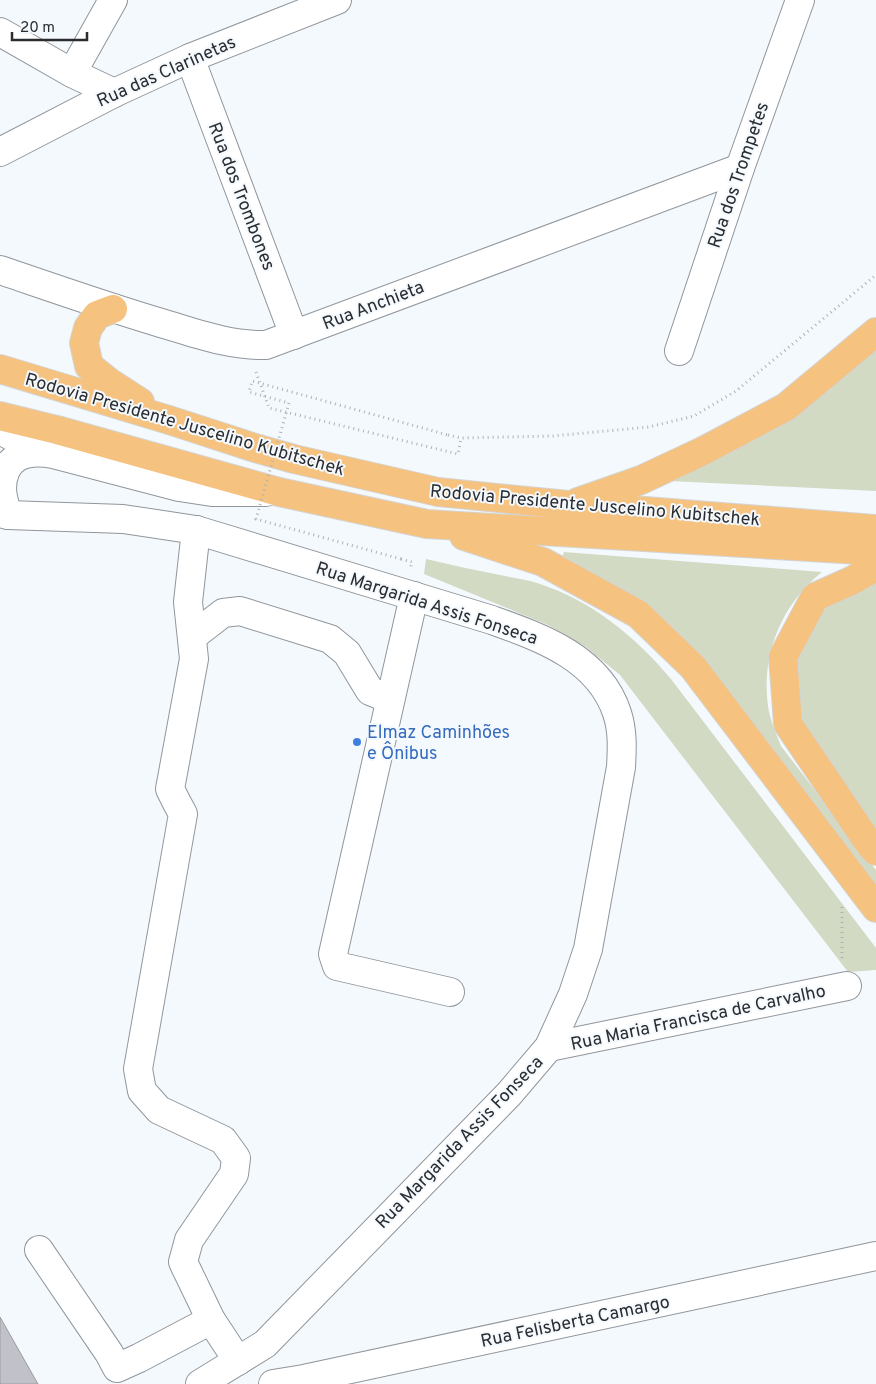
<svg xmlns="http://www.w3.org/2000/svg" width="876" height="1384" font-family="Overpass,sans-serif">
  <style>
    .green { fill: #d2dac4 }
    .building { fill: #c1c1c9; stroke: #9b9ca3 }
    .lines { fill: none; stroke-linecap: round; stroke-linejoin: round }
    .minor-casing { stroke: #90969b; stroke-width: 30 }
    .highway-casing { stroke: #d4d5d5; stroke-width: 30 }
    .path { stroke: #aeb2b6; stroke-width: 3; stroke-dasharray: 1 4; stroke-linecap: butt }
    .minor { stroke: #fff; stroke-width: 28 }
    .highway { stroke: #f5c27f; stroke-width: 28 }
    .path-bridge { stroke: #aeb2b6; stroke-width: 3; stroke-dasharray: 1 4; stroke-linecap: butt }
    .shop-dot { fill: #3f7fe0; stroke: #f4f9fe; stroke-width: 2 }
    .labels { text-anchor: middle; stroke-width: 4; stroke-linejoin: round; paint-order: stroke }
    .street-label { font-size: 18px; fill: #2a2c2f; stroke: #f4f9fe }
    .shop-label { font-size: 18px; fill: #366cbe; stroke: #f4f9fe; text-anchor: start }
  </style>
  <rect width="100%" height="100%" fill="#f4f9fe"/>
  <g class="green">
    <polygon points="876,347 876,491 669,481"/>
    <path d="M564,552L822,572C816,577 810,582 805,588C776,619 762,663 768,706C770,720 776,733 781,746L876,870V899L694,654L561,560Z"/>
    <path d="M426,559C451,565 475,570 500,575C512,578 526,579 537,583C591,600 636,637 671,679L876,948V970L848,972L620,675L586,647L548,625L424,574Z"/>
    <polygon points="876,581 876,833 799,725 796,654 824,609 837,597"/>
  </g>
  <polygon class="building" points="0,1317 38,1384 0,1384"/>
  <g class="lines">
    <g class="minor-casing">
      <g id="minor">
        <polyline points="0,32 72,73 114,93"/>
        <polyline points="190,58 294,335"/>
        <polyline points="72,73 113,0"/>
        <polyline points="0,152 114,93 190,58 337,0"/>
        <path d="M0,270C53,288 107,307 161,323C195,333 229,346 266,345L740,168"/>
        <polyline points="679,351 740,168 800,0"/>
        <polyline points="0,430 39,451"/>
        <path d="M0,513L8,515L123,519L196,530L492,620C542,638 599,658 617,713C623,731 622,749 621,767L588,949L573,994L549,1047L509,1094L265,1344L200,1384"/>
        <path d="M8,515C5,506 2,497 2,488C3,456 26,449 53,454L179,487L212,492H266"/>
        <polyline points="196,530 188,602 194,659 170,789 177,803 183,814 138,1069 142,1091 159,1110 223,1140 236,1158 234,1174 189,1240 183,1262 211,1320 238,1361"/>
        <polyline points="414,596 333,954 337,966 450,992"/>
        <polyline points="192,637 223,613 240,611 330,639 347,653 370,691 390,699"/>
        <polyline points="549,1047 847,986"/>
        <polyline points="39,1250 109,1353 117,1368 139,1358 211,1320"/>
        <polyline points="273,1384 304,1379 876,1256"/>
      </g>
    </g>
    <g class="highway-casing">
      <g id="highway">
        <polyline points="113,309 97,315 88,328 84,343 89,366 109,382 140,402"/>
        <polyline points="0,369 169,420 255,448 294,459 438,492 568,505 876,529"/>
        <polyline points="0,416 57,430 279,492 427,524 876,551"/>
        <polyline points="578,502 641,480 703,451 786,407 876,332"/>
        <polyline points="464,536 543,562 638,614 693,667 876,908"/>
        <polyline points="876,567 851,581 815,597 783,657 788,724 870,845 876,851"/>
      </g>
    </g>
    <g class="path">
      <polyline points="256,372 269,408 458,454 461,438"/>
      <polyline points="448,435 461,438 553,436 649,427 694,416 736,391 876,275"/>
      <polyline points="401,559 412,562 410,569"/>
      <polyline points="842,907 842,960"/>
    </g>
    <use href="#minor" class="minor"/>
    <use href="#highway" class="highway"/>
    <polyline class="path-bridge" points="401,559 256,519 289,403 249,392 252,381 448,435"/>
  </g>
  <circle class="shop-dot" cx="357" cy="742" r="5"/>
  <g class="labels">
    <g class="street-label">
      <text transform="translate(166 71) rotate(-24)" y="6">Rua das Clarinetas</text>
      <text transform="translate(738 175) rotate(-71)" y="6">Rua dos Trompetes</text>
      <text transform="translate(242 196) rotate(69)" y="6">Rua dos Trombones</text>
      <text transform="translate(373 305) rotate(-21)" y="6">Rua Anchieta</text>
      <text transform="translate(185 424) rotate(16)" y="6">Rodovia Presidente Juscelino Kubitschek</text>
      <text transform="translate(595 505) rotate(5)" y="6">Rodovia Presidente Juscelino Kubitschek</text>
      <text transform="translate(427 603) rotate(18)" y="6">Rua Margarida Assis Fonseca</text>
      <text transform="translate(698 1017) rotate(-12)" y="6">Rua Maria Francisca de Carvalho</text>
      <text transform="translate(459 1142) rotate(-46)" y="6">Rua Margarida Assis Fonseca</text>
      <text transform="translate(575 1321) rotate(-12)" y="6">Rua Felisberta Camargo</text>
    </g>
    <g class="shop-label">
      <text x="367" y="738">Elmaz Caminhões<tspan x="367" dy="21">e Ônibus</tspan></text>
    </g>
  </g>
  <path d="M12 32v8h75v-8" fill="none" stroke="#2a2c2f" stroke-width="2.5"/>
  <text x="20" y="32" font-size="15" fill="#2a2c2f" stroke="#f4f9fe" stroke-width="4" paint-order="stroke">20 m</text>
</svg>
